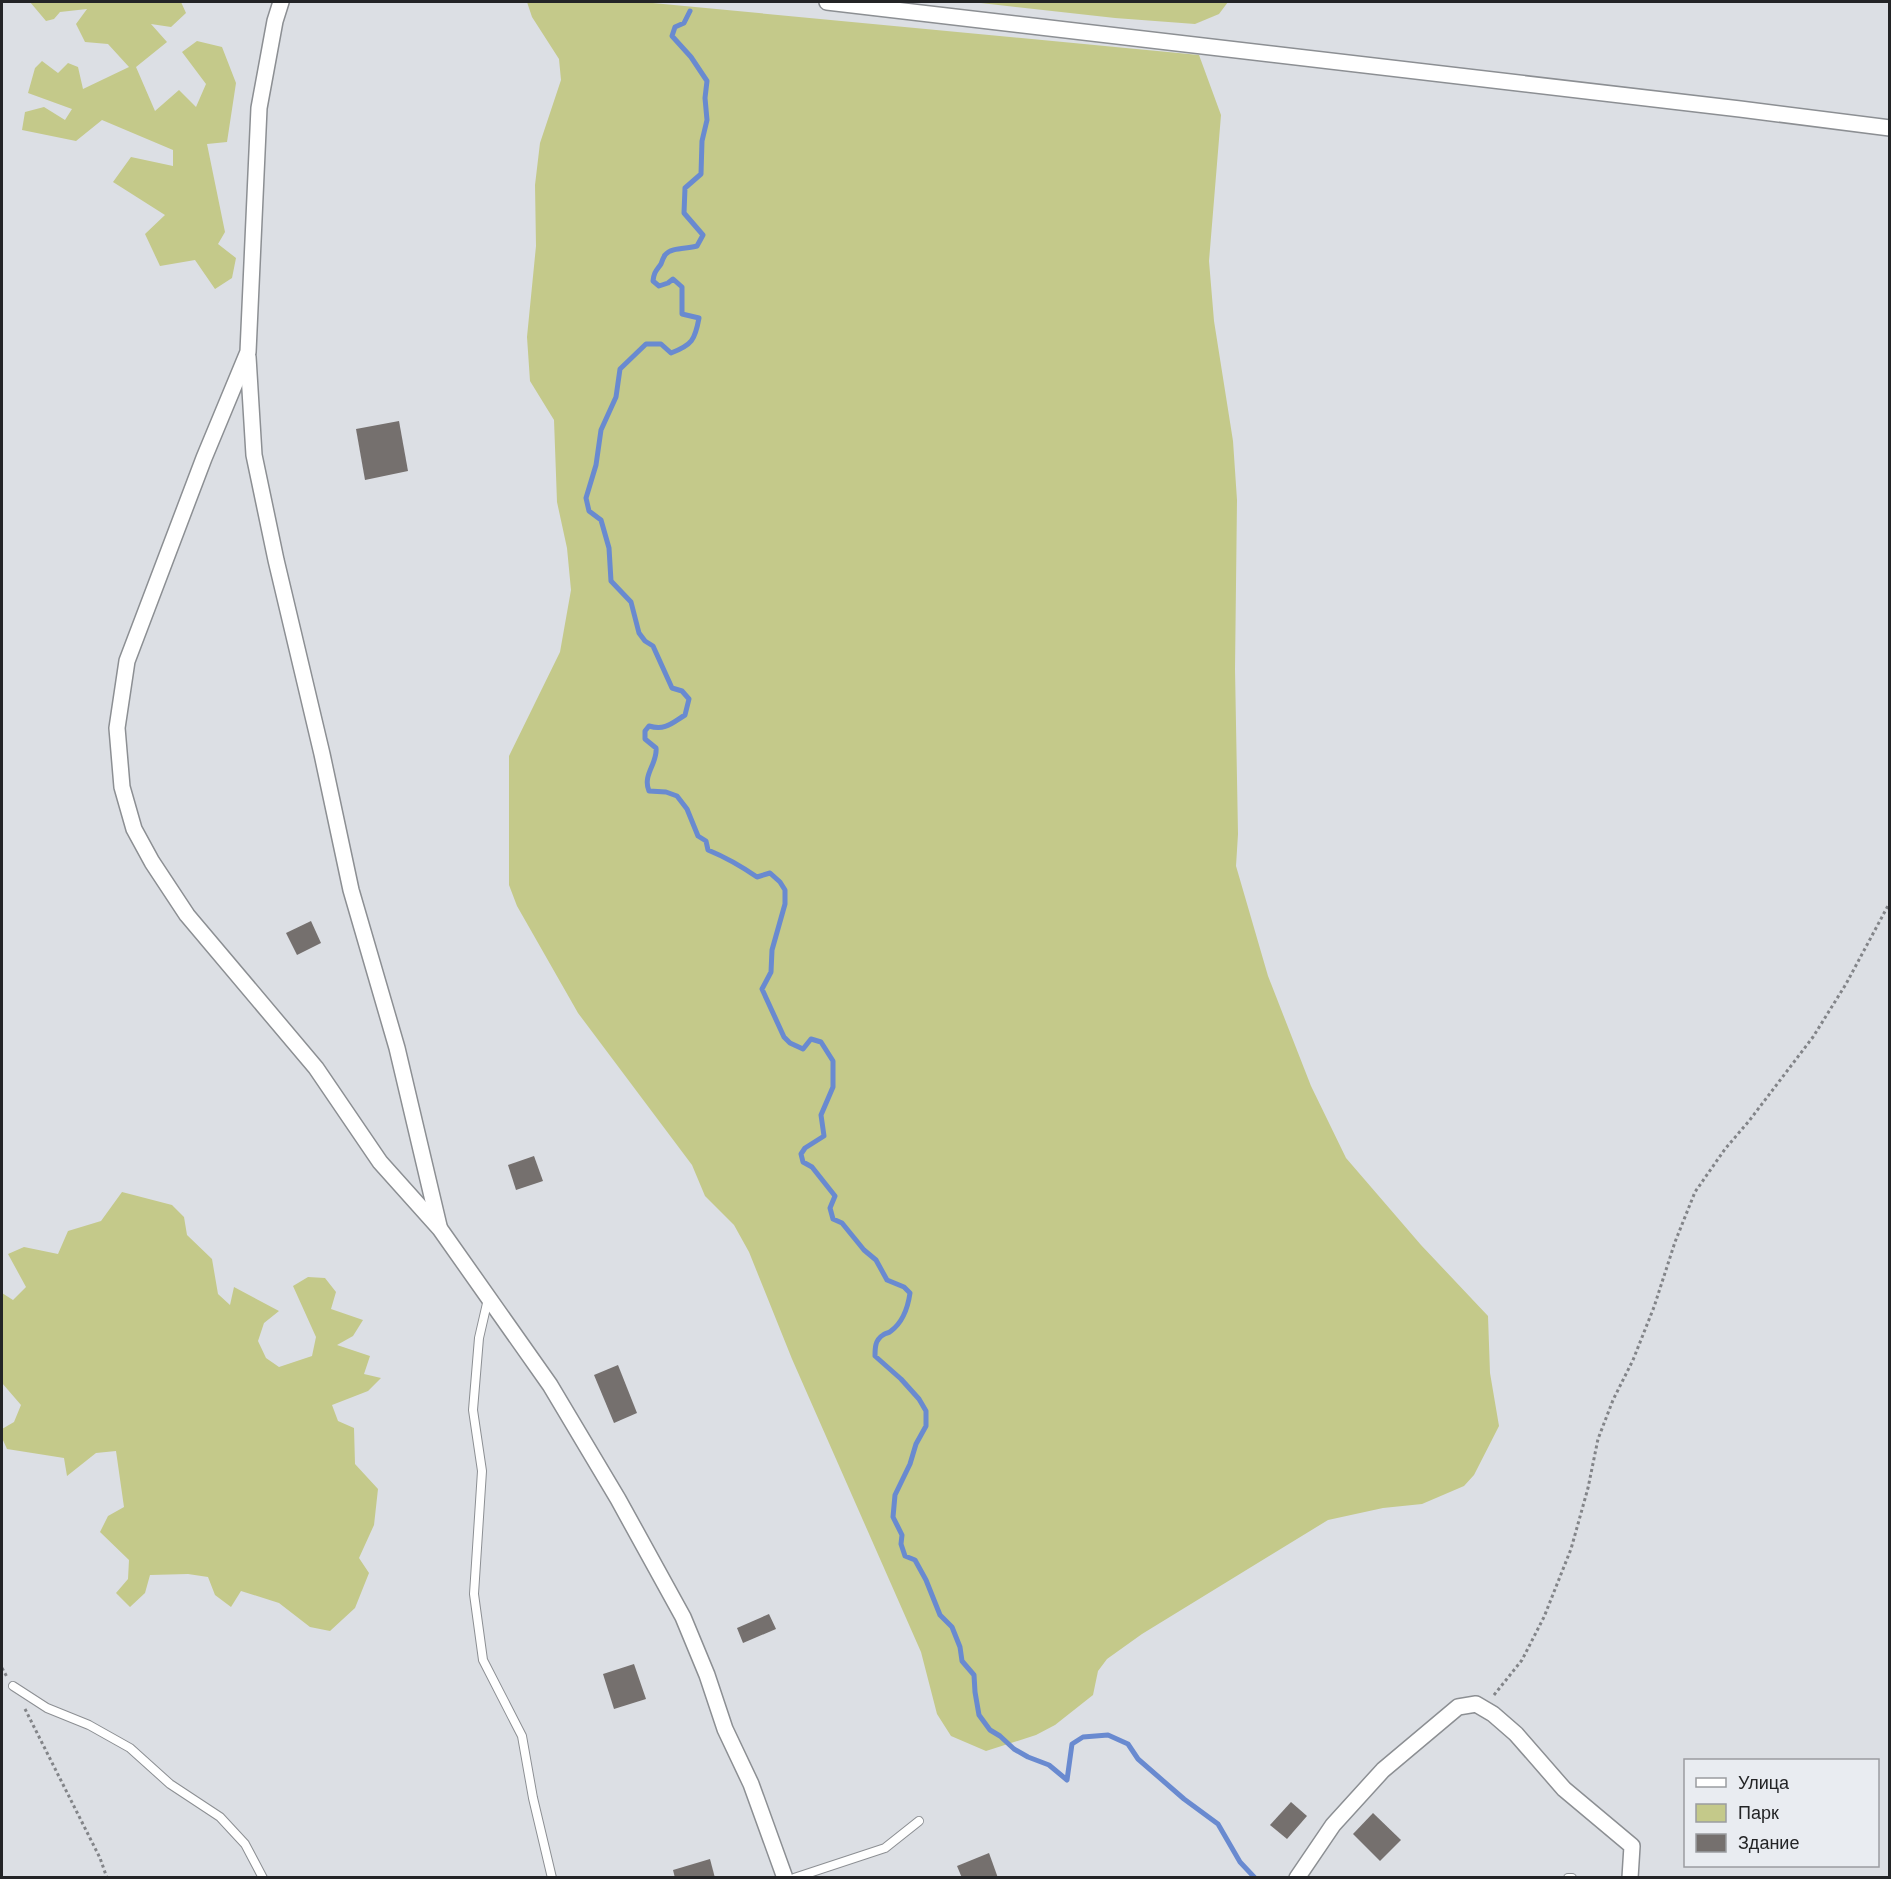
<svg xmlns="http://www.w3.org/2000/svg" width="1891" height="1879" font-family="Helvetica,sans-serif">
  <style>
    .green { fill: #c4c98a }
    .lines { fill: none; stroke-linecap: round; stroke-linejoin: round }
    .stream { stroke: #698ad0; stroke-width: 5 }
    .building { fill: #75706e }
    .lane-casing { stroke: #8c8f93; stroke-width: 10 }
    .street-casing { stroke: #8c8f93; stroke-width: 18 }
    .path { stroke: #828488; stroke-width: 3; stroke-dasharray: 3 3; stroke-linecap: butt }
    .lane { stroke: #fff; stroke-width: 8 }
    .street { stroke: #fff; stroke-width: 15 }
  </style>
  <rect width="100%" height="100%" fill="#dcdfe4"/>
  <g class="green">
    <polygon points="30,2 181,2 186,13 171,27 151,24 167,42 136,67 155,111 179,90 196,107 206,84 182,52 197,41 222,47 236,83 227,142 207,144 225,232 218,244 236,258 232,278 215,289 195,260 160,266 145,234 165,215 113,182 131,157 173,166 173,150 102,120 76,141 22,130 25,112 44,107 65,120 72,109 28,93 35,68 42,61 58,73 68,63 78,67 83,89 129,67 108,44 85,42 76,24 87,9 60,12 54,19 46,21"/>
    <polygon points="527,2 642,2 1199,55 1221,115 1209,261 1214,321 1233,441 1237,500 1235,669 1238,834 1236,866 1268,976 1311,1086 1346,1158 1421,1245 1488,1316 1490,1373 1499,1426 1474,1475 1464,1486 1422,1504 1383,1508 1328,1520 1142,1634 1107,1659 1098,1671 1093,1695 1055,1725 1036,1735 986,1751 951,1736 937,1714 921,1652 792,1359 749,1252 734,1225 705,1196 692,1165 578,1013 517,906 509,885 509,756 560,652 571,590 567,548 557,502 554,420 530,381 527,337 536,246 535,185 540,143 561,80 559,59 532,17"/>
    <polygon points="972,2 1228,2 1219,14 1195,24 1115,18"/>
    <polygon points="122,1192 172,1205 184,1217 187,1235 212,1259 218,1294 230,1305 234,1287 279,1311 264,1323 258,1341 266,1358 279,1367 312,1356 316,1337 293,1286 308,1277 325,1278 336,1292 331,1309 363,1320 353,1336 337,1345 370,1356 364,1374 381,1378 368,1391 332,1405 338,1421 354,1428 355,1464 378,1489 374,1525 359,1558 369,1573 355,1608 330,1631 310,1627 279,1603 241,1591 231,1607 215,1595 208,1577 188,1574 150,1575 145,1593 130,1607 116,1593 128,1579 129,1560 100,1532 108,1516 124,1507 116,1451 96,1453 67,1476 64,1458 7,1449 2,1438 2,1429 14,1422 21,1405 2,1383 2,1293 13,1300 26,1287 8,1254 24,1247 58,1254 68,1231 101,1221"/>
  </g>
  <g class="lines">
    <path class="stream" d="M690,11L684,23L675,27L672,36L691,57L707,81L705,98L707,120L702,141L701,174L685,188L684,213L703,235L697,246C687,249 671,247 665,255C663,258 662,261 661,264C656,271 654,272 653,281L659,286L668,283L673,279L682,287V314L699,318C695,340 692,345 671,353L661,344H646L620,369L616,397L601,430L596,465L586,498L589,511L601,520L609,548L611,581L631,602L639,633L645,641L653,646L672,688L682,691L689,699L685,715C672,723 665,731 649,726L645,731V739L656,748C658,763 642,775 649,791L666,792L677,796L687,809L698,836L706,841L708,850C725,857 741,866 757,877L770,873L780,882L785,890V904L772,950L771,972L762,989L784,1037L790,1043L803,1049L811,1039L821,1042L833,1061V1087L821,1115L824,1136L805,1148L801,1154L803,1162L812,1167L835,1196L830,1208L833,1219L842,1223L864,1250L876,1260L887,1280L904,1287L910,1293C908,1307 903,1322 891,1331C888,1334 887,1332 883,1335C875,1340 875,1348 875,1356L901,1379L919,1399L926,1411V1426L916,1444L910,1464L895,1495L893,1517L902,1535L901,1544L905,1556L915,1560L926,1580L940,1615L952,1627L960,1647L962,1661L974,1675L975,1692L979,1715L990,1730L1000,1736L1014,1749L1028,1757L1049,1765L1067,1780L1072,1744L1083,1737L1108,1735L1128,1744L1138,1759L1184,1799L1218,1824L1240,1862L1255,1878"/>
  </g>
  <g class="building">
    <polygon points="399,421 408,471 365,480 356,429"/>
    <polygon points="311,921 321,943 297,955 286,933"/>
    <polygon points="534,1156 543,1181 516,1190 508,1165"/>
    <polygon points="618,1365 637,1413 614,1423 594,1375"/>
    <polygon points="769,1614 776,1629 743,1643 737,1628"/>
    <polygon points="634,1664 646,1699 614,1709 603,1674"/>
    <polygon points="1291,1802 1307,1816 1287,1839 1270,1825"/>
    <polygon points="1373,1813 1401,1840 1380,1861 1353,1834"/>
    <polygon points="989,1853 998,1878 962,1878 957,1866"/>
    <polygon points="710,1859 715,1878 675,1878 673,1870"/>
  </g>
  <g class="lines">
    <g class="lane-casing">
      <g id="lane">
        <polyline points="488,1299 479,1338 473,1410 482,1471 474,1594 483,1660 522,1736 533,1798 552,1878"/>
        <polyline points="13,1686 47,1708 89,1725 130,1748 170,1784 220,1817 245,1844 263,1878"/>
        <polyline points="794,1878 885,1848 919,1821"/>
        <polyline points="1568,1878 1572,1878"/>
      </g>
    </g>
    <g class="street-casing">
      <g id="street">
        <polyline points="281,2 275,21 259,108 248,352 204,458 127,661 117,728 122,787 134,829 152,862 187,915 316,1068 380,1162 440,1229 550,1385 618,1499 683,1617 707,1675 725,1729 751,1784 785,1878"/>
        <polyline points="827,2 1740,109 1890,128"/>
        <polyline points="248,357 254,455 276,560 322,754 351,890 397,1048 439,1226"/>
        <polyline points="1297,1878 1333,1825 1383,1770 1458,1707 1476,1704 1493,1714 1516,1734 1564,1789 1632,1846 1630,1878"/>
      </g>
    </g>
    <g class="path">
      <polyline points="2,1668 7,1677"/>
      <polyline points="1494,1695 1522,1660 1544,1617 1571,1549 1588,1488 1598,1439 1613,1400 1633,1360 1654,1307 1675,1242 1695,1192 1725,1149 1749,1121 1813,1037 1846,984 1890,902"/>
      <polyline points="25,1709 100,1858 107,1878"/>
    </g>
    <use href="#lane" class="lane"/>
    <use href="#street" class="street"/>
  </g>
  <rect width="1891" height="1879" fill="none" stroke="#232426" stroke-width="6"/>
  <rect x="1684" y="1759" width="195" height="108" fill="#e9ecf1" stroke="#9a9ca0" stroke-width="1.5"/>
  <rect x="1696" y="1778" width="30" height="9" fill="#ffffff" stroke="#9a9ca0" stroke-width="1.5"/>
  <text x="1738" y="1789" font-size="18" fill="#232426">Улица</text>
  <rect x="1696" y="1804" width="30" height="18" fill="#c4c98a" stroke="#9a9ca0" stroke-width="1.5"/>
  <text x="1738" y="1819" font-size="18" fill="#232426">Парк</text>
  <rect x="1696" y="1834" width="30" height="18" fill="#75706e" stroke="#9a9ca0" stroke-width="1.5"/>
  <text x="1738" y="1849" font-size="18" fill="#232426">Здание</text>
</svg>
